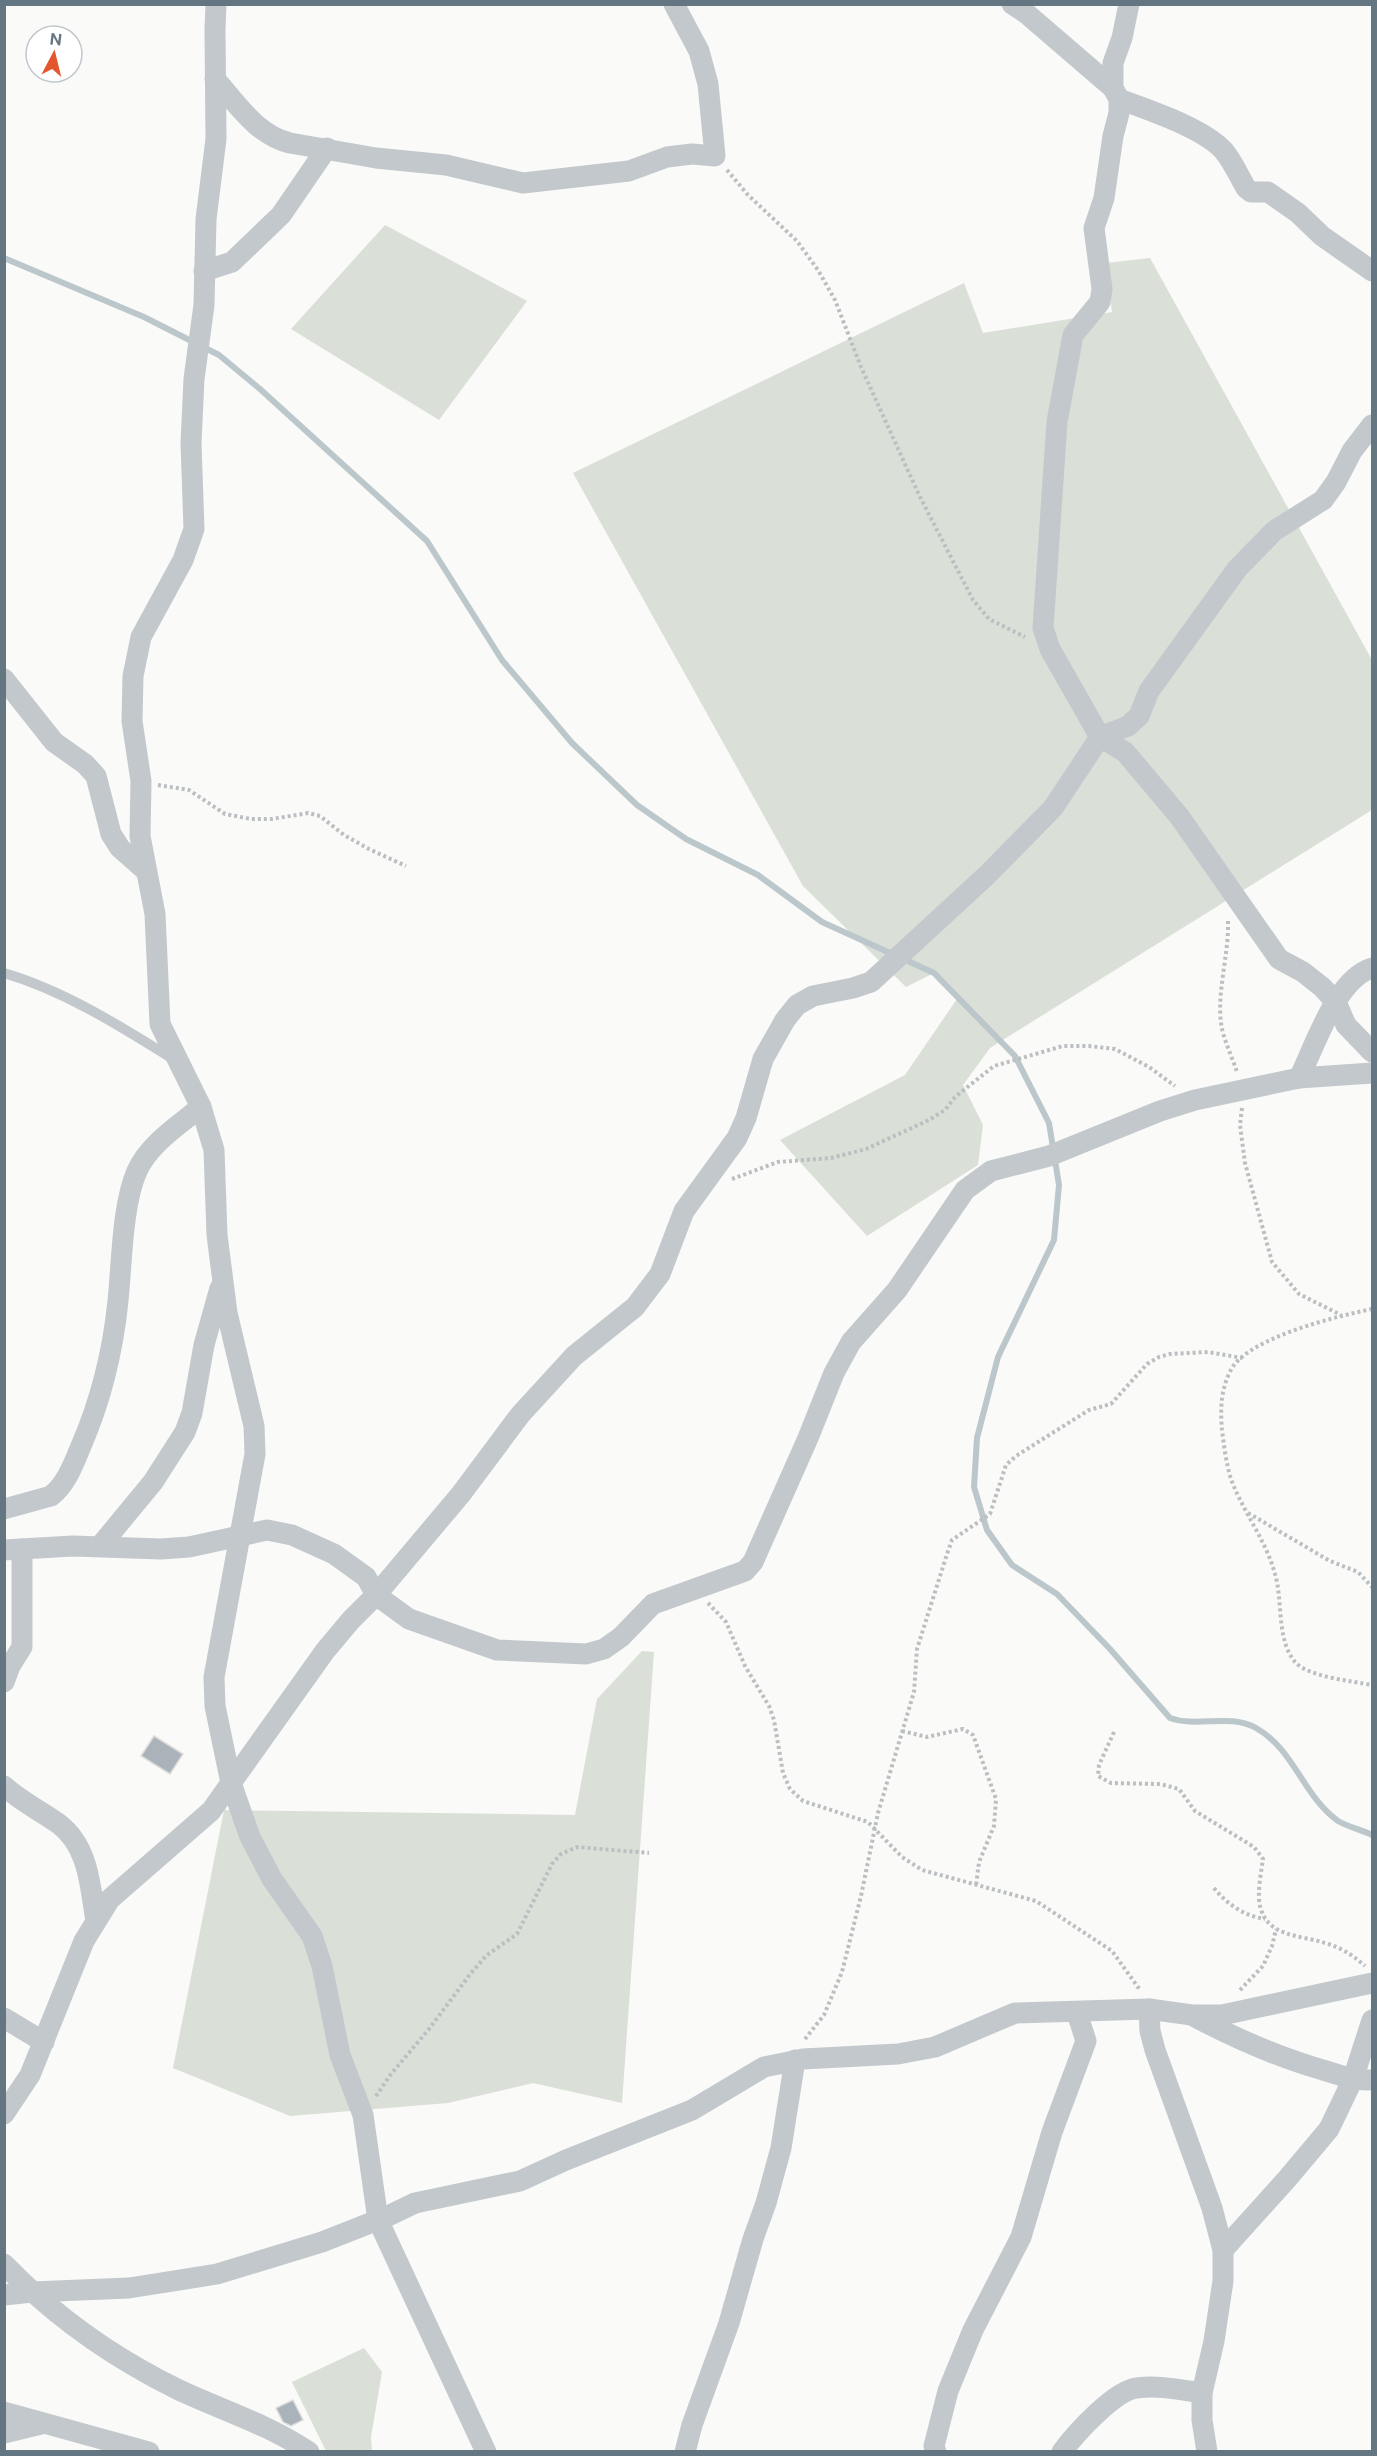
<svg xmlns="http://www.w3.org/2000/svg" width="1377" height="2456" font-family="'Public Sans',sans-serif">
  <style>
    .green { fill: #dadfd7 }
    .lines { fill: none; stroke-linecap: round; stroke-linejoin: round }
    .stream { stroke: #bbc7cb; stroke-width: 6 }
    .building { fill: #aab3b9; stroke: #dcdcda; stroke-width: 1.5 }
    .path { stroke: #bbbfc2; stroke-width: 4; stroke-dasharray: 3 3; stroke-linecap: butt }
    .lane { stroke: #c3c8cc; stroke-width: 10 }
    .street { stroke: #c3c8cc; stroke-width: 21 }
  </style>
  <rect width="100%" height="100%" fill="#fafaf8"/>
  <g class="green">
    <polygon points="385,225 527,301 439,420 291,329"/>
    <polygon points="1150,258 1372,660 1372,810 990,1048 963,1085 983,1125 978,1165 867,1236 780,1140 905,1075 957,999 934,973 906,987 803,886 573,473 964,283 983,333 1112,312 1106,263"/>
    <polygon points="642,1651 654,1652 622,2103 533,2083 448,2103 290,2116 173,2068 224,1810 575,1815 597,1699"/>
    <polygon points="364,2348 382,2372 371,2437 372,2451 326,2451 292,2382"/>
  </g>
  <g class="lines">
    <path class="stream" d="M4,258L144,317L219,355L260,389L427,541L502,660L572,743L637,805L686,839L758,875L822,922L934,973L1015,1056L1049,1123L1059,1185L1054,1240L998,1357L977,1438L974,1487L987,1530L1012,1565L1057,1594L1110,1649L1170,1718C1198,1728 1229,1713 1256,1728C1294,1749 1303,1796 1338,1821C1348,1827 1362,1830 1372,1835"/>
  </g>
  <g class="building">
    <polygon points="154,1736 183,1754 170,1774 141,1756"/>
    <polygon points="293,2400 303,2420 291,2426 283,2422 276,2408"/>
  </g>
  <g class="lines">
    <g class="path">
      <polyline points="727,170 748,195 797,241 818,270 835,300 861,367 919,495 973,600 989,619 1025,637"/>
      <polyline points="158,785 189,790 225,814 251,819 272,819 308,813 320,816 344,835 369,849 406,866"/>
      <path d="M1228,921C1229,955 1217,989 1221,1023C1223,1039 1232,1056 1237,1072"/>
      <polyline points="1242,1108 1240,1125 1245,1163 1272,1262 1299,1294 1341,1315"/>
      <polyline points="732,1179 778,1162 831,1158 866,1149 929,1120 945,1110 955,1097 994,1066 1063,1046 1089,1046 1115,1049 1149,1067 1175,1086"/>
      <path d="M1372,1309C1338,1316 1251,1337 1232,1368C1221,1387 1220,1408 1222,1430C1224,1446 1226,1463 1231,1479C1243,1512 1266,1540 1275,1574C1283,1600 1276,1639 1295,1662C1308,1677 1352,1681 1372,1685"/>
      <polyline points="1248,1513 1330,1561 1358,1572 1372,1587"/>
      <polyline points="708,1603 726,1622 745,1666 769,1706 774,1720 783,1773 790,1789 803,1801 868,1822 902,1857 922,1870 1036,1901 1112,1951 1140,1990"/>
      <polyline points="902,1731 927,1737 963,1729 973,1735 996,1799 994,1826 979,1862 976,1886"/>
      <path d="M1114,1732L1099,1765L1098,1776L1111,1783L1160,1784L1179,1789L1195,1811L1254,1847L1263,1859C1261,1873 1257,1893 1260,1906C1267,1937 1300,1935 1325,1943C1340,1947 1353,1955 1365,1966"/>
      <path d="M1214,1888C1227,1904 1244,1916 1265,1919"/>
      <polyline points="1240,1990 1263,1966 1272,1946 1276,1929"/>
      <polyline points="805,2039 824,2015 842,1972 861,1896 878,1813 914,1692 917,1649 947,1554 952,1540 990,1514 1006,1465 1016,1456 1089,1410 1111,1404 1147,1364 1159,1357 1170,1354 1208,1352 1242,1358"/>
      <polyline points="376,2096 391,2074 429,2029 471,1973 487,1955 517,1934 552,1864 561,1854 577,1847 649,1853"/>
    </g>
    <path class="lane" d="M4,973C65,991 120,1026 173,1059"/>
    <g class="street">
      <polyline points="216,4 215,29 216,139 206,219 204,305 194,379 191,443 194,529 183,560 141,637 133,676 132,721 141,781 140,836 155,914 160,1024 201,1107 214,1150 217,1235 227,1313 254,1426 255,1454 214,1677 215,1706 231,1783 250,1837 272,1879 312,1936 322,1966 340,2055 363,2115 378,2220 486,2452"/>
      <polyline points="1012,4 1027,14 1113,88"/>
      <polyline points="1129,4 1122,38 1113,63 1113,88 1119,99 1119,113 1113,136 1104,198 1094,228 1102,289 1100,302 1073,335 1057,422 1043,628 1050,649 1100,737 1125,752 1179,816 1279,959 1303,972 1322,987 1336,1002 1346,1025 1372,1052"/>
      <path d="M215,79C237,104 257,135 290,143L376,158L446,165L523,183L629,171L667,157L692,154L715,156L708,84L699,51L674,4"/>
      <path d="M1119,99C1148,110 1204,128 1224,151C1233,162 1239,176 1246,188L1251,192H1268L1298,213L1322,236L1372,271"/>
      <polyline points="204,271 232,262 281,215 327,148"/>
      <polyline points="4,679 54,742 85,764 96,776 111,834 120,848 146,871"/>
      <path d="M1299,1078C1315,1046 1336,979 1372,968"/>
      <path d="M4,1509L51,1496C66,1485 74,1463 81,1446C101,1400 113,1350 118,1301C122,1262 122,1205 137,1171C149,1144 179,1125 201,1107"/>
      <polyline points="101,1545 153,1482 185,1432 192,1413 204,1345 220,1288"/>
      <polyline points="4,1550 73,1546 161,1549 189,1547 267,1530 292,1535 334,1554 366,1577 376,1595 409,1619 497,1650 586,1654 604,1649 621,1637 653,1604 745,1571 753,1562 808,1438 834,1373 851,1342 897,1290 965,1190 991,1171 1049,1156 1160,1111 1195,1100 1299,1078 1372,1073"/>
      <polyline points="4,1682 10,1666 22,1647 22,1549"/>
      <path d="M4,1786C20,1801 41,1811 59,1824C89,1847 90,1886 96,1921"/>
      <polyline points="1149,2009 1150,2031 1155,2050 1212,2208 1223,2250 1223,2281 1214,2341 1202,2393 1202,2420 1207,2452"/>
      <path d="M1195,2017C1237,2039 1277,2057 1323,2070C1339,2075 1355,2081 1372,2080"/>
      <polyline points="4,2018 44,2042"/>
      <polyline points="4,2114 30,2075 84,1941 110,1899 211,1811 325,1651 351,1620 376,1595 461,1494 520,1415 574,1356 635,1307 660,1274 684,1211 737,1138 746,1118 763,1059 785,1020 797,1005 813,996 853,988 871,982 987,875 1053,808 1100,737 1128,726 1139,716 1149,691 1237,569 1274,531 1323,500 1336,482 1352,451 1372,425"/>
      <polyline points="1223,2250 1287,2179 1329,2129 1353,2079 1372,2020"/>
      <path d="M4,2264C53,2315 114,2358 177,2389C221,2410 268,2424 309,2452"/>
      <polyline points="4,2295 32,2292 129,2288 217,2274 322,2242 388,2216 415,2203 520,2181 566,2160 692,2110 764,2067 803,2059 898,2054 935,2047 1015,2013 1149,2009 1192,2015 1222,2015 1372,1983"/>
      <polyline points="4,2412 149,2452"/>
      <polyline points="4,2433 41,2424"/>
      <polyline points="685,2452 692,2425 729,2323 753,2239 766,2203 781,2148 795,2060"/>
      <polyline points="936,2452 934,2446 948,2391 973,2330 1021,2237 1052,2132 1086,2041 1077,2013"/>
      <path d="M1062,2452C1075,2434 1115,2390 1137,2388C1159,2385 1181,2390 1202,2393"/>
    </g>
  </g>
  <rect width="1377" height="2456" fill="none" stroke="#657683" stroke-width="12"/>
  <g transform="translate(54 54) rotate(7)"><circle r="28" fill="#ffffff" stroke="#c1c8cd" stroke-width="1.5"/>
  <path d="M0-4.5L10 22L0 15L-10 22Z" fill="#e4572e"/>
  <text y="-9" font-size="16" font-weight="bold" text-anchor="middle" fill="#657683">N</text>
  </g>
</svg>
